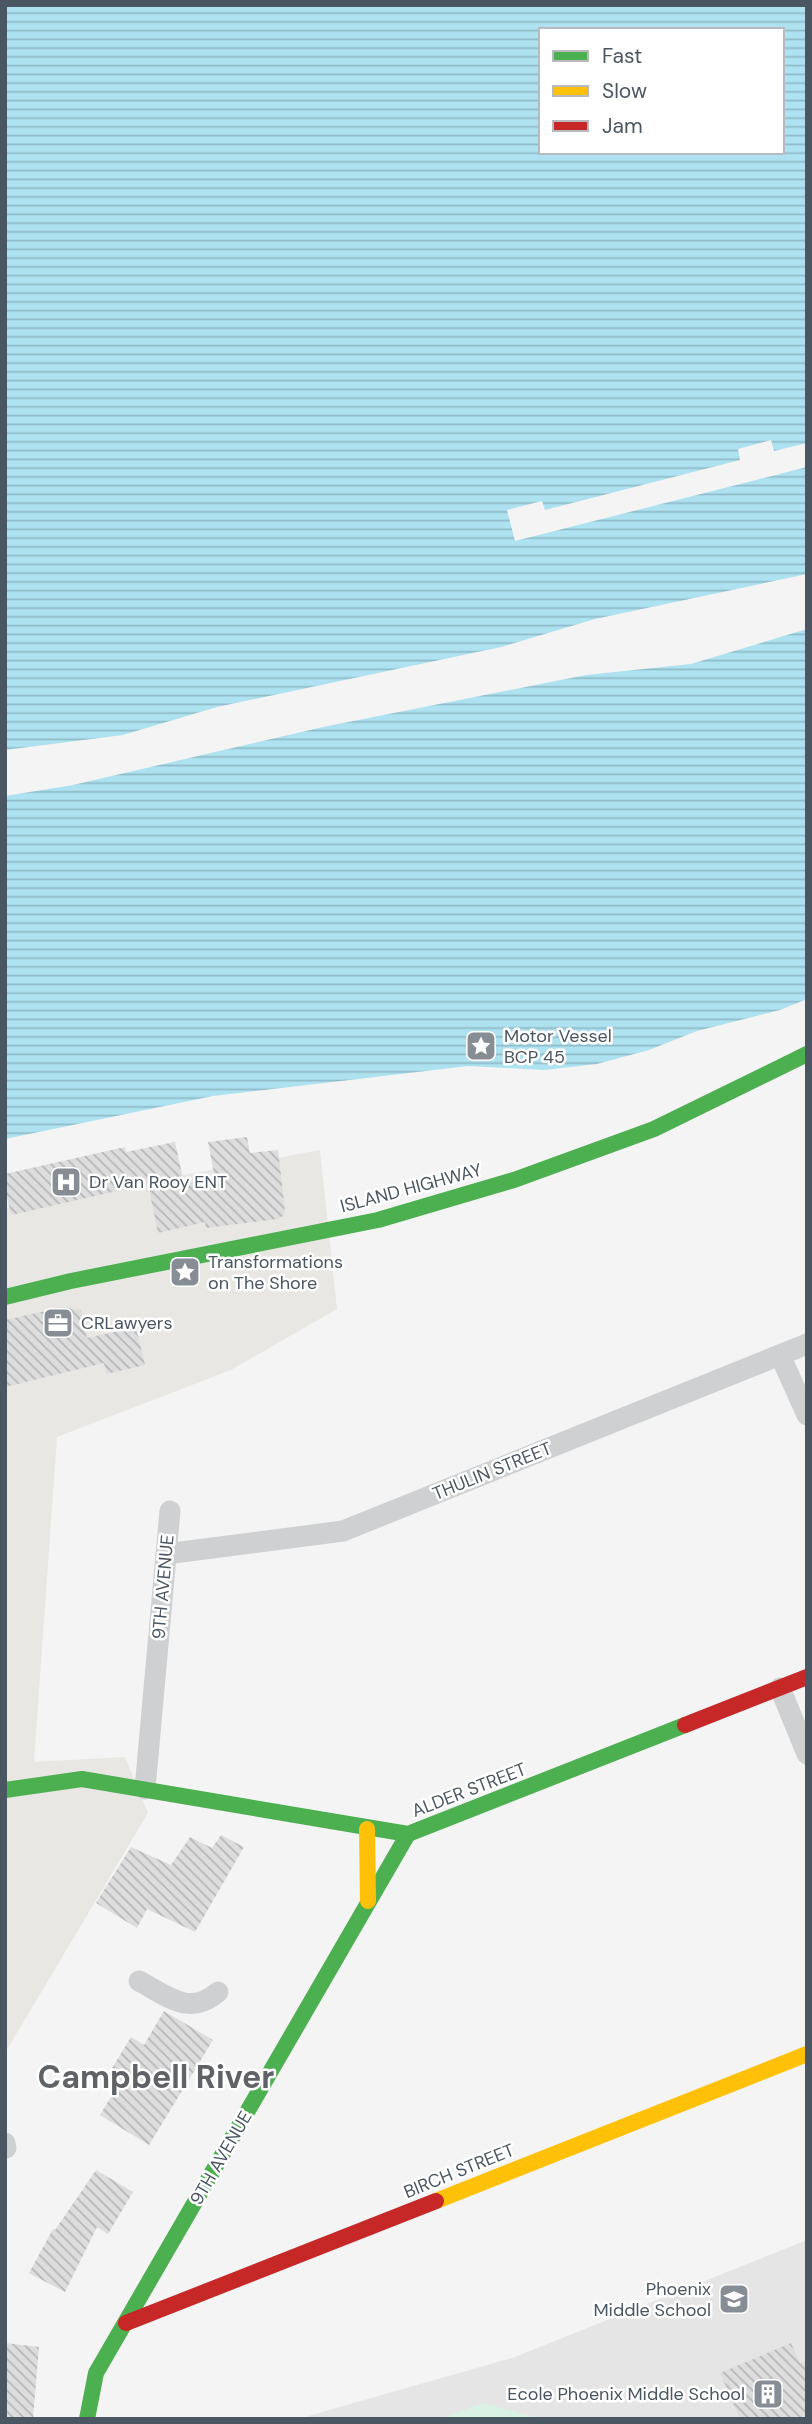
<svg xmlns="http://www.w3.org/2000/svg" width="812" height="2424" font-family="'DM Sans',sans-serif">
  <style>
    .commercial { fill: #e8e7e3 }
    .education { fill: #e6e5e6 }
    .green { fill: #d9f2e3 }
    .water { fill: url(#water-rules); fill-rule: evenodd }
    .pier { fill: #f4f4f4 }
    .building { fill: url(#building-back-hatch) }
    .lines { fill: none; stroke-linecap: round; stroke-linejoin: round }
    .street { stroke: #ced0d2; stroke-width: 21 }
    .fast { stroke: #4caf50; stroke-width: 16 }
    .slow { stroke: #ffc107; stroke-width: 16 }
    .jam { stroke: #c62828; stroke-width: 16 }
    .labels { text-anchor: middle; stroke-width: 5; stroke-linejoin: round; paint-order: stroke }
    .poi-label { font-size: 18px; fill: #4a5661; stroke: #fff; text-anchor: start }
    .street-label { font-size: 18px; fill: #4a5661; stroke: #fff }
    .town-label { font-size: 32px; font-weight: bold; fill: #5f6368; stroke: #fff }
  </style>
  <defs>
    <pattern id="water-rules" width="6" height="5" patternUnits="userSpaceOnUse" patternTransform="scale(1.75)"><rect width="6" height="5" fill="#aee2f0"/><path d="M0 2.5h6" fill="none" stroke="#90bac6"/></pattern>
    <pattern id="building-back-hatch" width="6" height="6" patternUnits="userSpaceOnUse" patternTransform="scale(1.75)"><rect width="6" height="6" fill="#ddddde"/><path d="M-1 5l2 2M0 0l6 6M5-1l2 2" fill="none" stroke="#b5b6b7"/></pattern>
  </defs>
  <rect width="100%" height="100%" fill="#f4f4f4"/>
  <polygon class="commercial" points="320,1150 337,1309 231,1370 57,1437 34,1762 125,1757 148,1813 5,2053 5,1208"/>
  <polygon class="education" points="807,2240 807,2419 308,2419 308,2416 515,2357"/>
  <polygon class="green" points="483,2403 542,2419 440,2419"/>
  <g class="water">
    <path d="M5,5H807V574L595,619L501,647L217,707L123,735L5,750ZM541,30H782V152H541Z"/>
    <polygon points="807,629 807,999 780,1010 697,1031 649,1050 597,1064 544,1070 468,1066 213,1096 5,1139 5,796 73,785 323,727 586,675 691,664"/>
  </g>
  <polygon class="pier" points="771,440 774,451 807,443 807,467 515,541 507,510 542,501 545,510 740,460 738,449"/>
  <g class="building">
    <polygon points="247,1137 250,1153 278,1150 285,1211 283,1216 277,1219 206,1228 205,1222 158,1233 148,1184 11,1215 5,1188 5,1174 125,1147 126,1152 175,1142 184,1183 215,1179 208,1142"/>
    <polygon points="63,1307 81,1310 87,1338 136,1327 145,1365 106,1374 104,1363 5,1387 5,1320"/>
    <polygon points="221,1835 244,1847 195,1932 147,1909 137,1928 96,1903 131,1847 171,1865 190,1837 212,1848"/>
    <polygon points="164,2011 213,2040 149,2145 100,2115 121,2080 109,2073 131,2037 144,2045"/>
    <polygon points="96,2170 133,2192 108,2234 97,2227 65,2292 29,2273 53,2229 55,2230"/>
    <polygon points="5,2343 39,2347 33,2419 5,2419"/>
    <polygon points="791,2343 800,2363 807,2360 807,2419 740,2419 720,2373"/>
  </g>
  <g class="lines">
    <g class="street">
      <polyline points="780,1355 807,1415"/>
      <polyline points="166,1554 343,1531 807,1344"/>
      <polyline points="780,1688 807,1754"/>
      <polyline points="145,1789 170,1511"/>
      <path d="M139,1981C167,1996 190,2017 218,1992"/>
      <polyline points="5,2143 6,2148"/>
    </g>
    <g class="fast">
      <polyline points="5,1297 71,1281 378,1220 514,1180 654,1129 807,1054"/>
      <polyline points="5,1790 82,1779 408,1834 685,1725"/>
      <polyline points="87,2419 96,2373 408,1834"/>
    </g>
    <g class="slow">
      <polyline points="367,1829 368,1901"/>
      <polyline points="436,2201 807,2054"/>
    </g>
    <g class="jam">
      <polyline points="685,1725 807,1677"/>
      <polyline points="126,2323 436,2201"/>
    </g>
  </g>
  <defs>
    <g id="sight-square" transform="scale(1.575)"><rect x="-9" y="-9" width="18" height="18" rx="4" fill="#868d94" stroke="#fff"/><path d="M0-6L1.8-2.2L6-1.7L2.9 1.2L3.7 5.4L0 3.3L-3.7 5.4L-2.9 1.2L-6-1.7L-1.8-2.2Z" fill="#fff"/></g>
    <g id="hospital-square" transform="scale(1.575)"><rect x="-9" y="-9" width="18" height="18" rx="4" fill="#868d94" stroke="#fff"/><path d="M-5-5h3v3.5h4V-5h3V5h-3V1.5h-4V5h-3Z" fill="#fff"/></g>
    <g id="office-square" transform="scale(1.575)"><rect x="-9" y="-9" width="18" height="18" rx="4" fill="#868d94" stroke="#fff"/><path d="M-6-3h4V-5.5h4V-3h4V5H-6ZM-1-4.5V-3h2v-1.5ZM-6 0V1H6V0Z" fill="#fff"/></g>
    <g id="school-square" transform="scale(1.575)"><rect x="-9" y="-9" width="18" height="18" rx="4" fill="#868d94" stroke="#fff"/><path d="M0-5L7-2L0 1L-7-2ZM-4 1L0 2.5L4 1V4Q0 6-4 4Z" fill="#fff"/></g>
    <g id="building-square" transform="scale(1.575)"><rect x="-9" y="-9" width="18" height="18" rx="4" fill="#868d94" stroke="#fff"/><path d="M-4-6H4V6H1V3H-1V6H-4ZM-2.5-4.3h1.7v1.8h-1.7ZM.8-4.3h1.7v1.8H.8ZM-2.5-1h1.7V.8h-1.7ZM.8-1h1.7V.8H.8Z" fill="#fff"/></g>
  </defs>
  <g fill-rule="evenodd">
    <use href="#sight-square" x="481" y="1046"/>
    <use href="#hospital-square" x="66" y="1182"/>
    <use href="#sight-square" x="185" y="1272"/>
    <use href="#office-square" x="58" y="1323"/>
    <use href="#school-square" x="734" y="2299"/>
    <use href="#building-square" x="768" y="2394"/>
  </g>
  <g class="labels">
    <g class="poi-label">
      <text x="504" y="1042">Motor Vessel<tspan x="504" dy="21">BCP 45</tspan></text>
      <text x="89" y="1188">Dr Van Rooy ENT</text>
      <text x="208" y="1268">Transformations<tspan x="208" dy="21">on The Shore</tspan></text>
      <text x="81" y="1329">CRLawyers</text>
      <text x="711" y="2295" text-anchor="end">Phoenix<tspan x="711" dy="21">Middle School</tspan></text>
      <text x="745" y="2400" text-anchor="end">Ecole Phoenix Middle School</text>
    </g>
    <g class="street-label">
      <text transform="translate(411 1188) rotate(-15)" y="6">ISLAND HIGHWAY</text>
      <text transform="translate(492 1471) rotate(-22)" y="6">THULIN STREET</text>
      <text transform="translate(163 1587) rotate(-85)" y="6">9TH AVENUE</text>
      <text transform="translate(469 1790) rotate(-21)" y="6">ALDER STREET</text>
      <text transform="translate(221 2158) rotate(-60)" y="6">9TH AVENUE</text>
      <text transform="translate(459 2171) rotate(-22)" y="6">BIRCH STREET</text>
    </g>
    <g class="town-label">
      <text x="156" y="2088">Campbell River</text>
    </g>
  </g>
  <rect width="812" height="2424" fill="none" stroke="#4a5661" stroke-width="14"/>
  <rect x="539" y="28" width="245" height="126" fill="#ffffff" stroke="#b7bbc0" stroke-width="2"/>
  <rect x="553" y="51" width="35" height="10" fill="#4caf50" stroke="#b7bbc0" stroke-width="2"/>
  <text x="602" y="63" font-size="21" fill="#4a5661">Fast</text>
  <rect x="553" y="86" width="35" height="10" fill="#ffc107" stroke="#b7bbc0" stroke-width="2"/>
  <text x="602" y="98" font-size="21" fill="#4a5661">Slow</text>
  <rect x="553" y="121" width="35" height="10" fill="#c62828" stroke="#b7bbc0" stroke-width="2"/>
  <text x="602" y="133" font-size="21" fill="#4a5661">Jam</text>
</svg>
